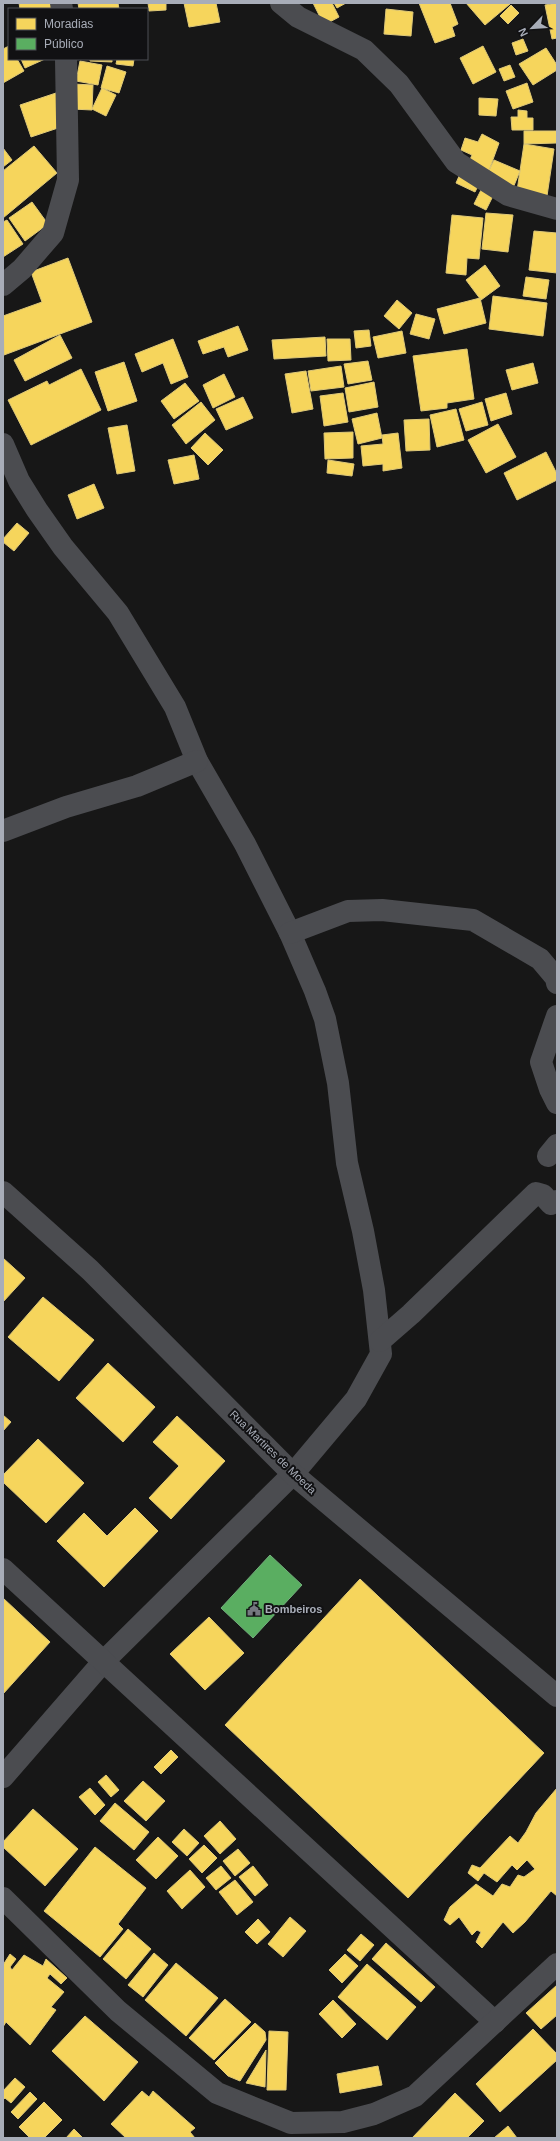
<svg xmlns="http://www.w3.org/2000/svg" width="560" height="2141" font-family="Arial,sans-serif">
  <style>
    .homes { fill: #f6d55c; stroke: #dfc978 }
    .public { fill: #5aae61; stroke: #71ae7b }
    .lines { fill: none; stroke-linecap: round; stroke-linejoin: round }
    .street { stroke: #4b4c50; stroke-width: 22 }
    .labels { text-anchor: middle; stroke-width: 4; stroke-linejoin: round; paint-order: stroke }
    .street-label { font-size: 11px; fill: #a8adb8; stroke: #111113 }
    .poi-label { font-size: 11px; font-weight: bold; fill: #a8adb8; stroke: #111113; text-anchor: start }
  </style>
  <rect width="100%" height="100%" fill="#171717"/>
  <g class="homes">
    <polygon points="19,3 56,3 58,9 20,9"/>
    <polygon points="78,3 118,3 119,9 79,9"/>
    <polygon points="148,3 166,3 166,10 149,11"/>
    <polygon points="184,3 216,3 220,22 189,27"/>
    <polygon points="313,3 332,3 339,17 324,25"/>
    <polygon points="334,3 346,3 337,8"/>
    <polygon points="419,3 450,3 458,24 452,27 455,36 435,43"/>
    <polygon points="466,3 509,3 510,4 485,25"/>
    <polygon points="557,3 557,38 552,39 545,5"/>
    <polygon points="511,5 519,13 508,24 500,16"/>
    <polygon points="386,9 413,12 411,36 384,34"/>
    <polygon points="523,39 528,51 516,55 512,43"/>
    <polygon points="9,46 9,59 17,59 24,71 3,83 3,49"/>
    <polygon points="483,46 496,72 473,84 460,58"/>
    <polygon points="546,48 557,65 557,70 533,85 519,64"/>
    <polygon points="21,59 45,59 25,68"/>
    <polygon points="90,59 112,59 112,62 90,61"/>
    <polygon points="117,59 134,59 133,66 116,64"/>
    <polygon points="80,61 102,65 98,85 76,81"/>
    <polygon points="510,65 515,77 504,81 499,69"/>
    <polygon points="107,66 126,72 119,93 101,88"/>
    <polygon points="527,83 533,102 513,109 506,91"/>
    <polygon points="73,84 93,85 92,110 72,109"/>
    <polygon points="102,88 116,95 106,116 92,109"/>
    <polygon points="56,93 67,125 31,137 20,105"/>
    <polygon points="479,98 498,99 496,116 479,115"/>
    <polygon points="518,110 527,111 527,118 533,118 533,130 512,130 511,117 518,117"/>
    <polygon points="524,131 557,131 557,143 524,144"/>
    <polygon points="482,134 499,143 487,176 468,164 472,155 461,150 465,138 478,142"/>
    <polygon points="524,144 554,149 547,196 517,191"/>
    <polygon points="34,146 57,173 3,218 3,171"/>
    <polygon points="3,148 12,160 3,167"/>
    <polygon points="494,160 520,171 513,188 486,177"/>
    <polygon points="460,174 479,184 475,192 456,183"/>
    <polygon points="481,190 493,196 486,210 474,204"/>
    <polygon points="32,202 48,224 25,241 9,218"/>
    <polygon points="486,213 513,215 508,252 482,249"/>
    <polygon points="452,215 483,218 479,259 467,258 466,275 446,273"/>
    <polygon points="7,220 23,244 3,257 3,222"/>
    <polygon points="534,231 557,233 557,273 529,270"/>
    <polygon points="68,258 92,322 4,355 3,316 42,302 31,272"/>
    <polygon points="485,265 500,286 481,300 466,280"/>
    <polygon points="526,277 549,280 546,299 523,296"/>
    <polygon points="493,296 547,303 543,336 489,329"/>
    <polygon points="480,298 486,323 444,334 437,309"/>
    <polygon points="397,300 412,313 399,329 384,316"/>
    <polygon points="416,314 435,319 429,339 410,334"/>
    <polygon points="238,326 248,350 228,357 224,347 203,354 198,341"/>
    <polygon points="369,330 371,346 356,348 354,331"/>
    <polygon points="402,331 406,353 378,358 373,337"/>
    <polygon points="60,335 72,358 25,381 14,360"/>
    <polygon points="325,337 326,356 274,359 272,340"/>
    <polygon points="173,339 188,377 171,384 163,363 142,372 135,354"/>
    <polygon points="327,339 350,339 351,360 328,361"/>
    <polygon points="467,349 474,399 447,403 447,408 421,411 413,356"/>
    <polygon points="368,361 372,380 348,384 344,364"/>
    <polygon points="124,362 137,401 108,411 95,372"/>
    <polygon points="533,363 538,383 512,390 506,370"/>
    <polygon points="341,366 344,387 311,391 308,371"/>
    <polygon points="81,369 101,410 31,445 8,400 47,381 49,385"/>
    <polygon points="306,371 313,409 292,413 285,374"/>
    <polygon points="224,374 235,397 213,408 203,385"/>
    <polygon points="374,382 378,407 349,412 345,388"/>
    <polygon points="185,383 199,401 174,419 161,401"/>
    <polygon points="343,393 348,422 324,426 320,396"/>
    <polygon points="506,393 512,414 491,421 485,399"/>
    <polygon points="243,397 253,418 226,430 216,409"/>
    <polygon points="201,402 215,420 186,444 172,425"/>
    <polygon points="482,402 488,425 466,431 459,409"/>
    <polygon points="456,409 464,440 437,447 430,415"/>
    <polygon points="377,413 382,438 358,444 352,419"/>
    <polygon points="429,419 430,450 406,451 404,420"/>
    <polygon points="498,424 516,457 486,473 468,440"/>
    <polygon points="127,425 135,471 117,474 108,428"/>
    <polygon points="353,432 353,458 325,459 324,433"/>
    <polygon points="205,433 223,450 208,465 191,448"/>
    <polygon points="398,433 402,468 383,471 383,464 363,466 361,446 383,444 382,435"/>
    <polygon points="546,452 557,474 557,480 517,500 504,473"/>
    <polygon points="194,455 199,479 174,484 168,460"/>
    <polygon points="328,460 354,464 352,476 327,473"/>
    <polygon points="94,484 104,508 77,519 68,495"/>
    <polygon points="17,523 29,533 14,551 3,542 3,539"/>
    <polygon points="3,1258 25,1278 3,1302"/>
    <polygon points="43,1297 94,1340 59,1381 8,1337"/>
    <polygon points="108,1363 155,1407 123,1442 76,1398"/>
    <polygon points="3,1415 11,1422 3,1431"/>
    <polygon points="177,1416 225,1461 171,1519 149,1498 179,1466 153,1442"/>
    <polygon points="38,1439 84,1483 46,1523 3,1482 3,1475"/>
    <polygon points="135,1508 158,1531 104,1587 57,1541 84,1513 107,1536"/>
    <polygon points="360,1579 544,1753 408,1898 225,1725"/>
    <polygon points="3,1598 50,1642 3,1694"/>
    <polygon points="209,1617 244,1653 205,1690 170,1654"/>
    <polygon points="171,1750 178,1757 161,1774 154,1767"/>
    <polygon points="106,1775 119,1790 111,1797 98,1782"/>
    <polygon points="143,1781 165,1801 146,1821 124,1801"/>
    <polygon points="90,1788 105,1805 95,1815 79,1797"/>
    <polygon points="557,1788 557,1896 551,1891 525,1922 513,1933 503,1922 482,1948 476,1942 481,1932 477,1930 472,1935 459,1917 450,1925 444,1920 450,1907 476,1884 493,1896 502,1884 510,1887 518,1875 524,1877 535,1869 527,1860 517,1870 512,1865 497,1882 484,1873 478,1881 468,1873 472,1865 480,1868 510,1836 518,1843 526,1832 536,1813"/>
    <polygon points="115,1803 149,1832 134,1850 100,1821"/>
    <polygon points="33,1809 78,1849 45,1886 3,1847 3,1842"/>
    <polygon points="220,1821 236,1839 220,1854 204,1836"/>
    <polygon points="184,1829 199,1843 187,1856 172,1842"/>
    <polygon points="158,1837 178,1856 156,1879 136,1860"/>
    <polygon points="204,1845 217,1858 202,1873 189,1859"/>
    <polygon points="95,1847 146,1888 118,1924 123,1929 100,1957 44,1911"/>
    <polygon points="238,1849 250,1863 235,1876 223,1861"/>
    <polygon points="221,1866 231,1878 216,1890 206,1878"/>
    <polygon points="253,1866 268,1885 255,1896 239,1877"/>
    <polygon points="190,1870 205,1887 182,1909 167,1891"/>
    <polygon points="235,1880 253,1902 237,1915 219,1892"/>
    <polygon points="290,1917 306,1931 283,1957 268,1944"/>
    <polygon points="258,1919 270,1932 257,1944 245,1932"/>
    <polygon points="128,1929 151,1949 126,1979 103,1959"/>
    <polygon points="361,1934 374,1945 360,1961 347,1950"/>
    <polygon points="386,1943 435,1987 421,2002 372,1959"/>
    <polygon points="154,1953 168,1965 143,1997 128,1985"/>
    <polygon points="10,1954 16,1959 10,1967 12,1970 24,1955 43,1966 46,1959 67,1978 61,1984 50,1974 47,1978 64,1992 51,2007 56,2010 30,2045 6,2022 3,2027 3,1965"/>
    <polygon points="345,1954 358,1966 342,1983 329,1970"/>
    <polygon points="176,1963 218,1998 186,2036 145,2000"/>
    <polygon points="367,1964 416,2007 387,2040 338,1997"/>
    <polygon points="557,1985 557,2015 541,2029 526,2013"/>
    <polygon points="225,1999 251,2022 214,2060 189,2038"/>
    <polygon points="333,2000 356,2024 342,2038 319,2014"/>
    <polygon points="85,2016 138,2062 104,2101 52,2051"/>
    <polygon points="255,2023 265,2032 266,2040 240,2081 228,2076 215,2063"/>
    <polygon points="533,2029 557,2054 557,2060 500,2112 476,2084"/>
    <polygon points="269,2031 288,2032 286,2090 267,2090"/>
    <polygon points="266,2050 265,2087 246,2083"/>
    <polygon points="378,2066 382,2085 340,2093 337,2074"/>
    <polygon points="15,2078 25,2087 11,2103 5,2098 3,2100 3,2091"/>
    <polygon points="142,2091 149,2097 153,2091 195,2128 190,2132 195,2138 126,2138 111,2124"/>
    <polygon points="30,2092 37,2099 18,2119 11,2112"/>
    <polygon points="455,2093 484,2121 467,2138 412,2138"/>
    <polygon points="44,2102 62,2120 44,2138 30,2138 19,2127"/>
    <polygon points="508,2126 517,2138 494,2138"/>
    <polygon points="74,2129 83,2138 66,2138"/>
  </g>
  <polygon class="public" points="270,1555 302,1585 253,1638 221,1608"/>
  <g class="lines">
    <g class="street">
      <polyline points="61,3 62,9"/>
      <polyline points="281,3 298,17 364,50 399,84 456,162 508,195 557,209"/>
      <polyline points="3,285 22,269 53,233 68,180 66,59"/>
      <polyline points="3,444 19,481 37,510 63,547 118,613 175,707 197,761 245,844 290,933 315,991 325,1019 338,1083 347,1163 363,1231 374,1290 381,1354 356,1399 293,1474 103,1662 3,1777"/>
      <polyline points="3,831 66,807 137,786 197,761"/>
      <polyline points="290,933 348,911 382,910 473,920 540,959 556,978 557,983"/>
      <polyline points="557,1016 541,1062 550,1089 557,1103"/>
      <polyline points="548,1156 557,1145"/>
      <polyline points="3,1192 90,1270 293,1474 557,1696"/>
      <polyline points="380,1341 411,1314 536,1193 543,1195 551,1204 557,1201"/>
      <polyline points="3,1569 495,2022"/>
      <polyline points="3,1898 118,2011 217,2093 291,2123 343,2122 374,2114 415,2096 557,1964"/>
    </g>
  </g>
  <defs>
    <g id="civic-bare" transform="scale(1.08)"><path d="M-.6-6.5H3V-4.5H.6V-3L4-1V1h2V6H-6V1h2V-1L-.6-3ZM-1.2 2.5V6h2.4V2.5Z" fill="#757880" stroke="#111113" stroke-width="2.5" paint-order="stroke"/></g>
  </defs>
  <g fill-rule="evenodd">
    <use href="#civic-bare" x="254" y="1609"/>
  </g>
  <g class="labels">
    <g class="street-label">
      <text transform="translate(273 1452) rotate(44)" y="4">Rua Martires de Moeda</text>
    </g>
    <g class="poi-label">
      <text x="265" y="1613">Bombeiros</text>
    </g>
  </g>
  <rect width="560" height="2141" fill="none" stroke="#a8adb8" stroke-width="8"/>
  <rect x="8" y="8" width="140" height="52" fill="#111113" stroke="#4d4f55"/>
  <rect x="16" y="18" width="20" height="12" fill="#f6d55c" stroke="#4d4f55"/>
  <text x="44" y="28" font-size="12" fill="#a8adb8">Moradias</text>
  <rect x="16" y="38" width="20" height="12" fill="#5aae61" stroke="#4d4f55"/>
  <text x="44" y="48" font-size="12" fill="#a8adb8">Público</text>
  <g transform="translate(532 28) rotate(245)" stroke="#111113" stroke-width="3" paint-order="stroke">
  <path d="M0-3L7 15L0 10L-7 15Z" fill="#a8adb8"/>
  <text y="-6" font-size="11" font-weight="bold" text-anchor="middle" fill="#a8adb8">N</text>
  </g>
</svg>
